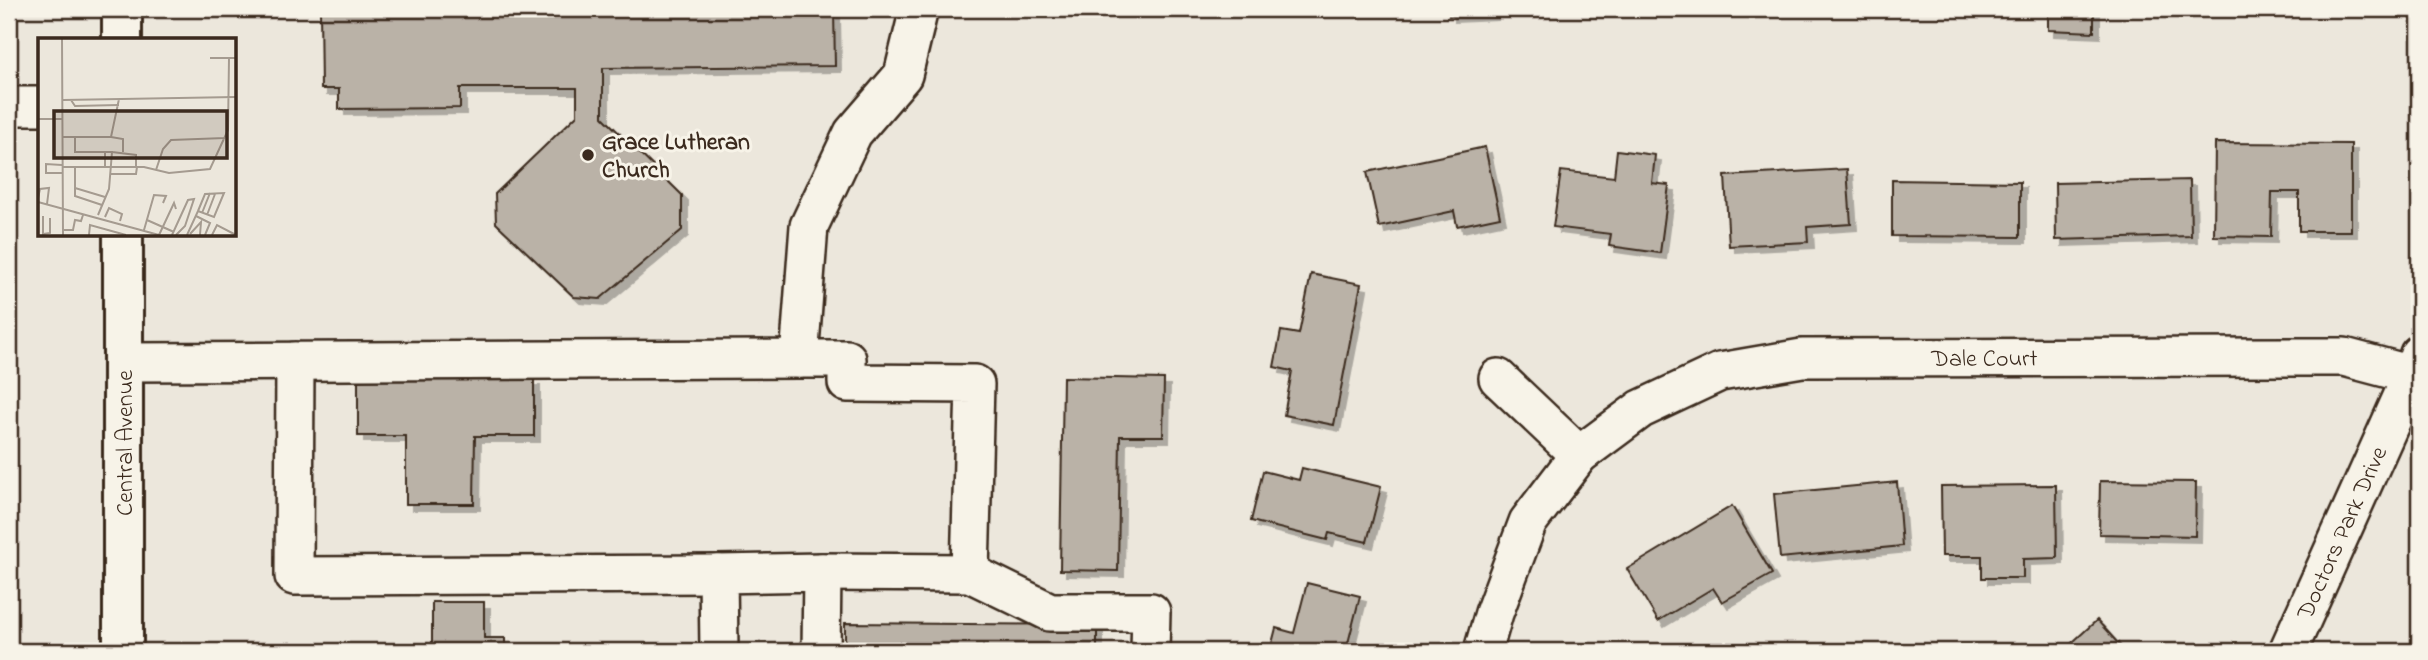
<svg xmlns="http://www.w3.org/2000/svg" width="2428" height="660" font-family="'Indie Flower',sans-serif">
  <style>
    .building { fill: #bab2a7; stroke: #3b2a1e; stroke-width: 2; filter: url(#shadow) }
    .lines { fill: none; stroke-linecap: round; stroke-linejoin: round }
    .minor-casing { stroke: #3b2a1e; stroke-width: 42 }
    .major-casing { stroke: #3b2a1e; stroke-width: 44 }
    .minor { stroke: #f7f3e8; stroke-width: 37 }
    .major { stroke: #f7f3e8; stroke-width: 38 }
    .poi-dot { fill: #3b2a1e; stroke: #f7f3e8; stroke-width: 2.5 }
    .labels { text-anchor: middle; stroke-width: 6; stroke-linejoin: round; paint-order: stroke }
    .poi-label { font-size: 24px; font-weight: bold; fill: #3b2a1e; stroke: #f7f3e8; text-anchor: start }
    .street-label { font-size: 24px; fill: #3b2a1e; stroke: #f7f3e8 }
    .inset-road { fill: none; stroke: #a59b90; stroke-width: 2 }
    .view { fill: #3b2a1e; fill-opacity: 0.15; stroke: #3b2a1e; stroke-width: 3.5 }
    .inset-edge { fill: none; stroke: #3b2a1e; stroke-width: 3.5 }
  </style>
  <defs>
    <filter id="shadow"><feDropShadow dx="6" dy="6" stdDeviation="0" flood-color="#0004"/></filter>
  </defs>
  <rect width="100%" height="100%" fill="#ece7dc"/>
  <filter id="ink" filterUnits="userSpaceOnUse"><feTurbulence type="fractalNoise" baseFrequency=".0143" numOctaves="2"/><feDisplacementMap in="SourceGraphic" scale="14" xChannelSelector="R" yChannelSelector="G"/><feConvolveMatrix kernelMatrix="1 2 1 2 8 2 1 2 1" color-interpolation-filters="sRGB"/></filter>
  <g filter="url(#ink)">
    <g class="building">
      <polygon points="320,9 834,9 835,66 603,68 603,117 682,195 682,230 600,299 574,297 496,223 495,194 577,115 577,88 460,88 460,108 339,109 339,89 321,89"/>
      <polygon points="1449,9 1492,9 1492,14 1449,16"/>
      <polygon points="2048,9 2094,9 2094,32 2048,30"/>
      <polygon points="2215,143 2351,144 2351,231 2299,231 2299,192 2272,192 2271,237 2214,236"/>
      <polygon points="1485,147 1500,217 1457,226 1454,211 1379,227 1367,172"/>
      <polygon points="1617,150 1655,155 1652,183 1669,185 1660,253 1609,246 1611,234 1553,227 1561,171 1614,177"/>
      <polygon points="1847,169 1851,224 1807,227 1808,242 1729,246 1725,176"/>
      <polygon points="1892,180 2020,182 2020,237 1892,236"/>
      <polygon points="2190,180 2191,236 2056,240 2055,183"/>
      <polygon points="1311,274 1361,284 1334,425 1284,415 1292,371 1274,367 1281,331 1299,334"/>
      <polygon points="1063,377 1164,379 1163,436 1120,436 1118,571 1060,570"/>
      <polygon points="358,380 534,380 534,436 475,436 474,504 406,504 406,436 358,436"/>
      <polygon points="1302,468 1381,487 1367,542 1329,533 1327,540 1251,521 1263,471 1299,480"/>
      <polygon points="2100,481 2196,482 2195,536 2099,534"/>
      <polygon points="1897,482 1902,546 1780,558 1774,494"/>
      <polygon points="2056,485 2057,558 2023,559 2023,578 1982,578 1982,556 1942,556 1941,486"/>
      <polygon points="1732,506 1772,574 1722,602 1713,588 1658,621 1627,569"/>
      <polygon points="1307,583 1360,596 1346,651 1270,651 1276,628 1294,633"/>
      <polygon points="432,602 484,602 484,638 505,638 505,651 323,651 432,649"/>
      <polygon points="2097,620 2125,651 2063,651"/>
      <polygon points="845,623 1097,625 1097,651 845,651"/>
    </g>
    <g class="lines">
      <g class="minor-casing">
        <g id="minor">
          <polyline points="9,106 40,106"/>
          <polyline points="799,359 847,359 847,383 975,384 970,573"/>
          <polyline points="295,361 294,576 718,574"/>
          <polyline points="124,362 799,359 809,226 853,133 903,75 919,9"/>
          <polyline points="1498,378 1579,455"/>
          <polyline points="822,572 970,573 1050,612 1151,612 1150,651"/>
          <polyline points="719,651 718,574 822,572 821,651"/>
          <path id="s1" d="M1483,651L1494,613L1528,522L1579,455L1641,409L1720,372L1802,358L2344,357L2412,375"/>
          <path id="s2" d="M2288,651L2412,375L2419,354"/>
        </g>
      </g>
      <g class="major-casing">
        <g id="major">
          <polyline points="122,40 122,9"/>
          <polyline points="123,234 123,651"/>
        </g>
      </g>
      <use href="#minor" class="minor"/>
      <use href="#major" class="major"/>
    </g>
  </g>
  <circle class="poi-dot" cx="588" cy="155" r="7"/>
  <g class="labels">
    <g class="poi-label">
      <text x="602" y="149">Grace Lutheran<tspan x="602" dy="28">Church</tspan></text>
    </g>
    <g class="street-label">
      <text dy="8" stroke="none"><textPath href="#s1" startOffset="651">Dale Court</textPath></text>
      <text transform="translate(124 443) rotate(-90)" y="8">Central Avenue</text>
      <text dy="8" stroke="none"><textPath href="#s2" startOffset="130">Doctors Park Drive</textPath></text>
    </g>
  </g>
  <g transform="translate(38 38)">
    <rect width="198" height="198" fill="#ece7dc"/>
    <path class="inset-road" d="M24,0L25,197M172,20H198M25,62L198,59M33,62L37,68L81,67M0,81H24M24,99H73L81,61M37,99V114H67M73,99L85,101V114M74,114L98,117V129M24,127L8,126V135H24M25,129H106L131,135L172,131L190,92L191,20M37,129V150L67,159M118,132L125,111L133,102L187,100M73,136H98L99,129M37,150V158L64,167M0,160L2,151L11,150L9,166M0,164L121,197M164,175L172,155M60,177L71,151L74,114H67V129M169,177L177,156M5,178V196L12,195V180M158,178L172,185L167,197M67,179L71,170L84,176L82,183M109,182L136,194M25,192H35L37,182L43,183L45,177M106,192L116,157L128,158L125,165M152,196L163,184L162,197M51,197L52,187L88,197M121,197L136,165L138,171M134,197L150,162L156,161L147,188L138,197M149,197L160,173L176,179L186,155L167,156L160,173M174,197L179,187L198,197"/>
    <path class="view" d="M16,73H189V120H16Z"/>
    <rect width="198" height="198" class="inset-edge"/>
  </g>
  <rect width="2428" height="660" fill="none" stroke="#f7f3e8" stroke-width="35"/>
  <rect x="18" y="18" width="2393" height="625" fill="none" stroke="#3b2a1e" stroke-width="2.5" filter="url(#ink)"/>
</svg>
